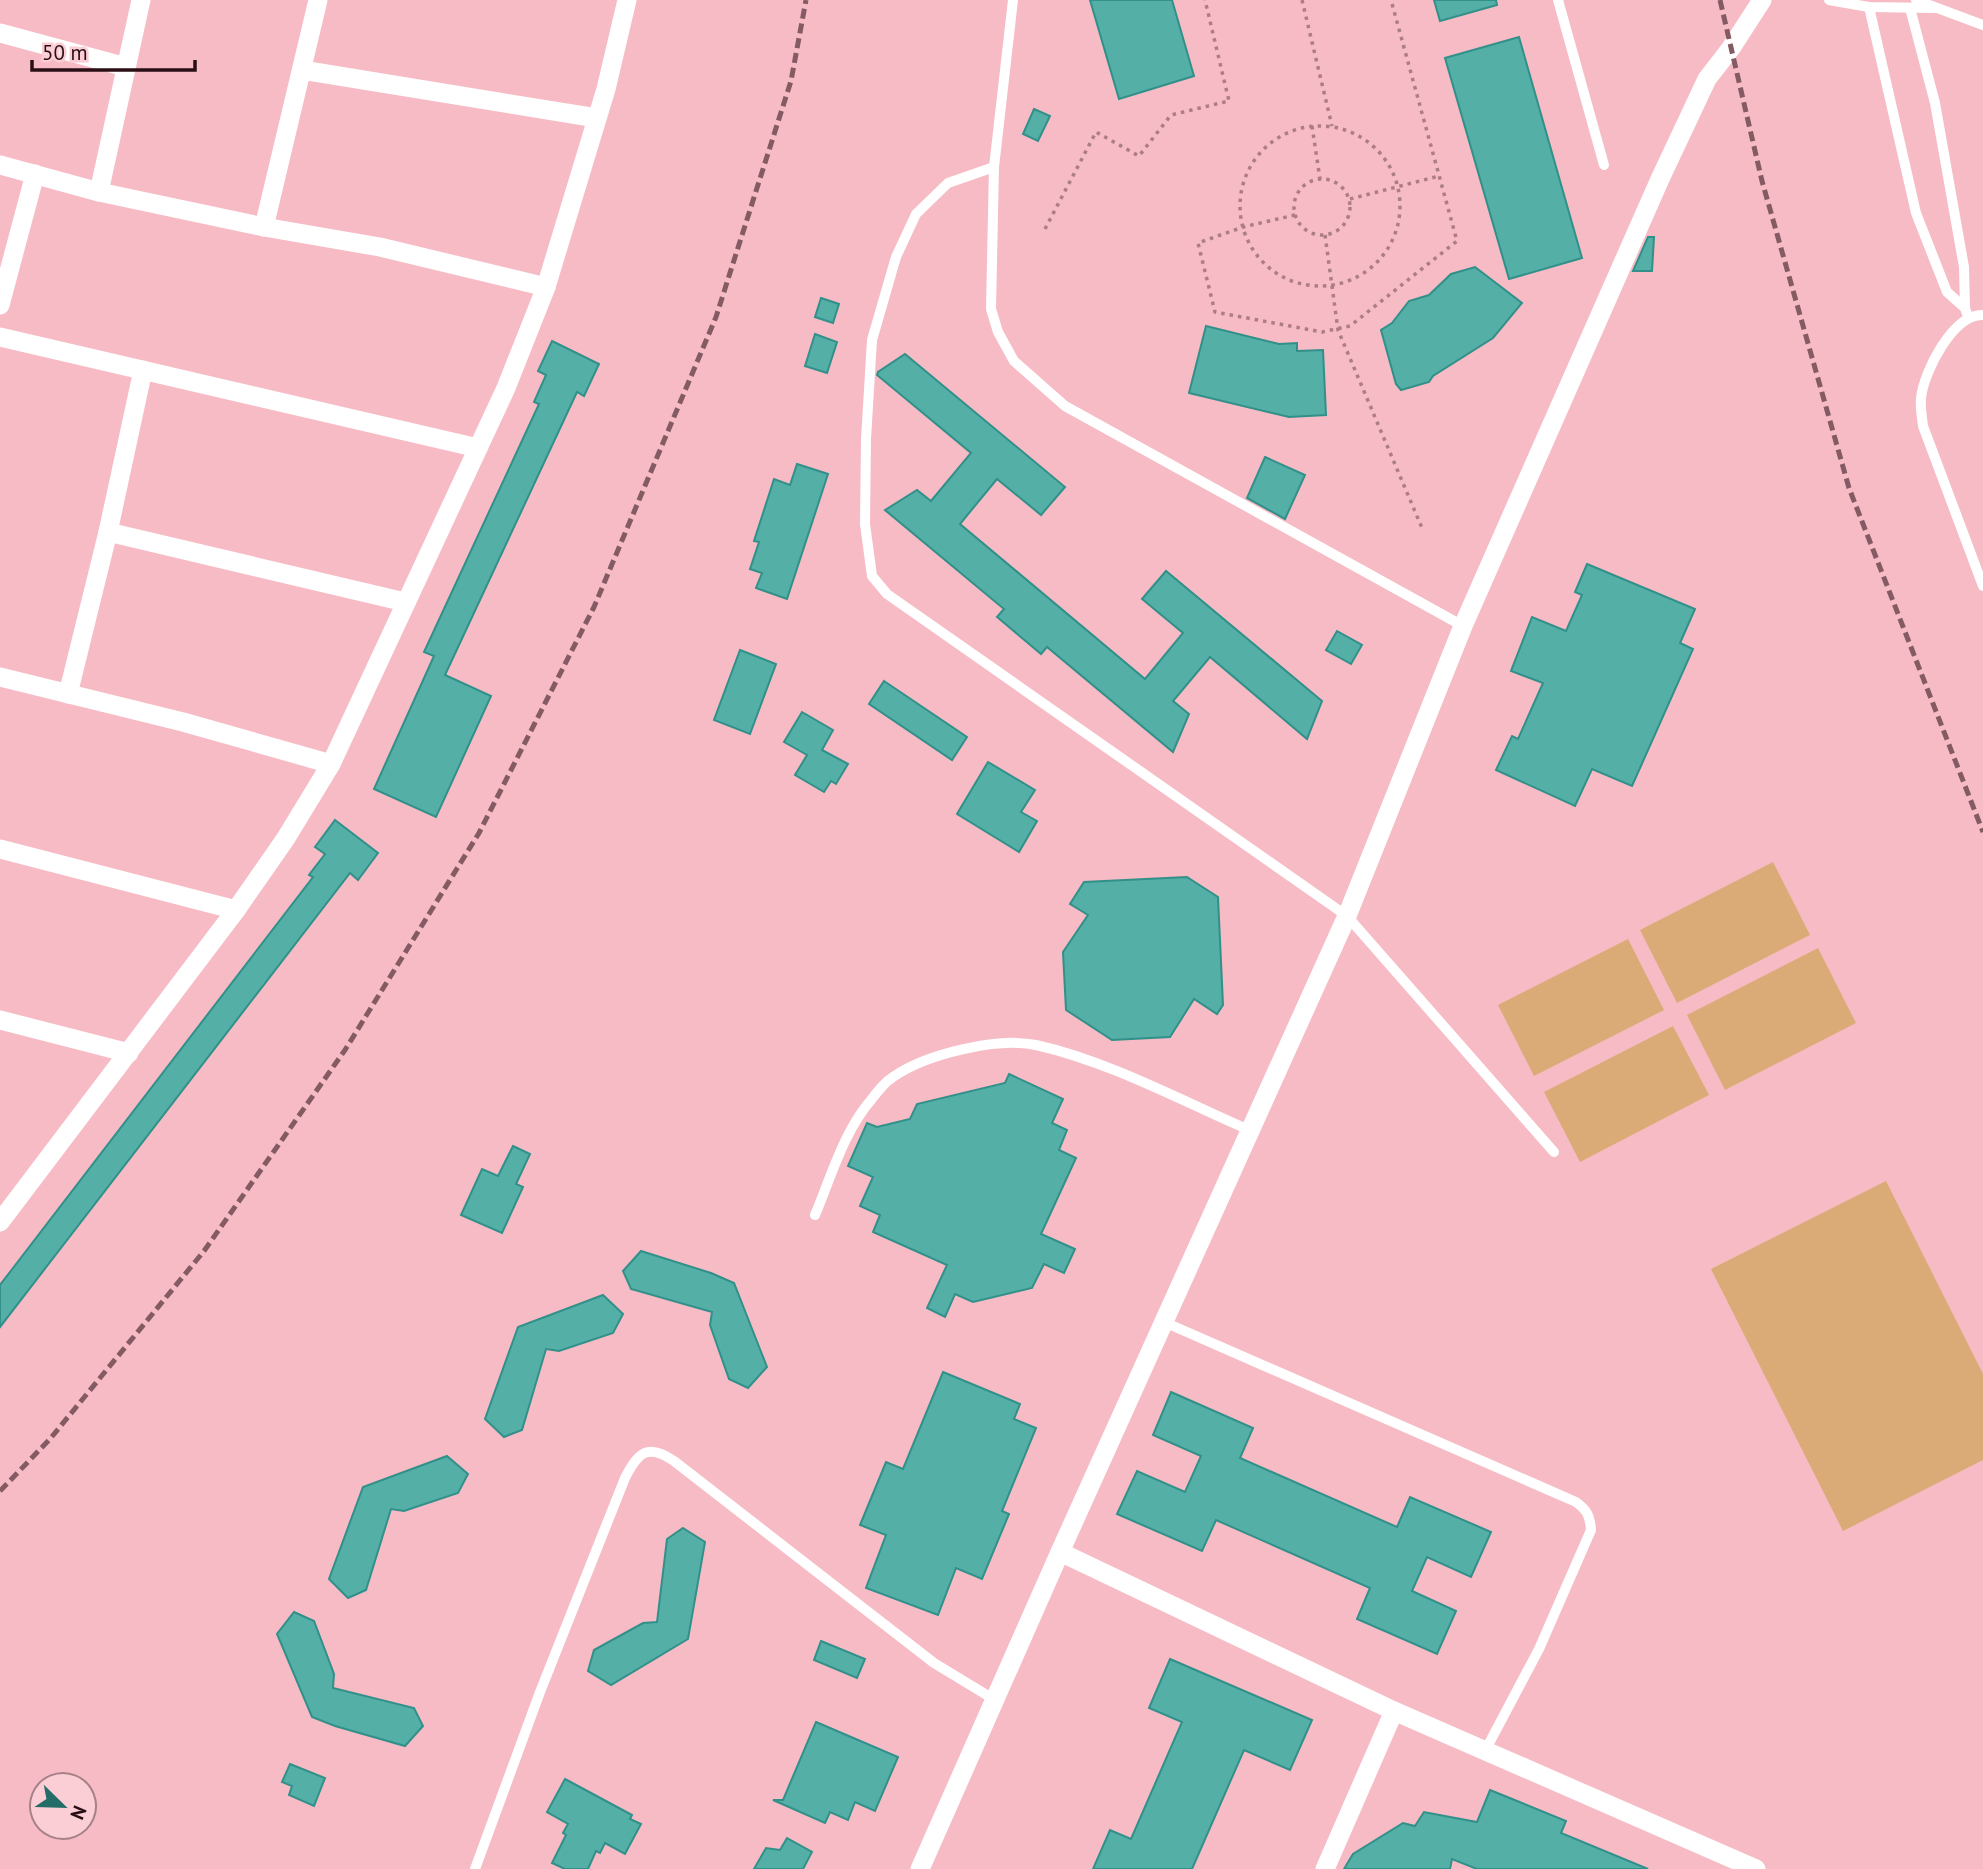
<svg xmlns="http://www.w3.org/2000/svg" width="1983" height="1869" font-family="'PT Sans',sans-serif">
  <style>
    .green { fill: #dbab77 }
    .building { fill: #54afa7; stroke: #319089; stroke-width: 2 }
    .lines { fill: none; stroke-linecap: round; stroke-linejoin: round }
    .path { stroke: #ac7d85; stroke-width: 3.5; stroke-dasharray: 3.5 5; stroke-linecap: butt }
    .lane { stroke: #fff; stroke-width: 10 }
    .street { stroke: #fff; stroke-width: 19 }
    .rail { stroke: #845b63; stroke-width: 5; stroke-dasharray: 10 5; stroke-linecap: butt }
  </style>
  <rect width="100%" height="100%" fill="#f7bbc5"/>
  <g class="green">
    <polygon points="1773,862 1810,935 1677,1003 1640,930"/>
    <polygon points="1628,939 1664,1010 1534,1076 1498,1005"/>
    <polygon points="1818,948 1856,1023 1725,1090 1687,1015"/>
    <polygon points="1673,1026 1709,1095 1580,1162 1544,1092"/>
    <polygon points="1886,1181 1983,1374 1983,1460 1843,1531 1711,1269"/>
  </g>
  <g class="building">
    <polygon points="1090,0 1172,0 1194,76 1119,99"/>
    <polygon points="1434,0 1496,0 1497,5 1440,21"/>
    <polygon points="1519,37 1582,258 1509,279 1445,58"/>
    <polygon points="1034,109 1050,116 1038,141 1023,134"/>
    <polygon points="1648,237 1654,237 1652,271 1633,271"/>
    <polygon points="1475,267 1522,303 1493,338 1433,376 1429,382 1401,390 1396,384 1381,330 1392,323 1409,301 1429,295 1451,274"/>
    <polygon points="821,298 839,304 833,323 815,317"/>
    <polygon points="1206,326 1279,344 1297,343 1297,351 1323,350 1326,415 1289,417 1189,393"/>
    <polygon points="815,334 837,342 827,373 805,366"/>
    <polygon points="552,341 599,364 584,396 577,392 445,675 491,696 436,817 374,789 434,656 424,652 539,404 534,402 546,375 538,371"/>
    <polygon points="905,354 1065,487 1041,515 997,479 960,524 1145,679 1183,633 1142,599 1166,571 1322,701 1307,739 1210,657 1173,701 1189,714 1173,752 1047,647 1041,654 997,617 1004,609 885,510 917,490 931,501 971,453 877,375 878,372"/>
    <polygon points="1265,457 1305,475 1285,519 1247,498"/>
    <polygon points="797,464 828,474 787,599 756,588 762,573 750,569 759,542 754,541 774,479 790,485"/>
    <polygon points="1587,564 1695,609 1680,643 1693,649 1632,786 1592,769 1575,806 1496,770 1512,736 1518,739 1543,683 1511,671 1532,617 1566,631 1582,595 1575,592"/>
    <polygon points="1337,631 1362,645 1351,664 1326,650"/>
    <polygon points="740,650 776,664 750,734 714,720"/>
    <polygon points="884,681 967,737 952,760 869,704"/>
    <polygon points="802,712 833,730 822,750 848,764 836,784 831,781 824,792 795,775 807,755 784,742"/>
    <polygon points="988,762 1035,790 1021,812 1037,821 1019,852 957,814"/>
    <polygon points="335,820 378,853 358,880 350,873 0,1327 0,1285 313,877 309,875 325,854 315,847"/>
    <polygon points="1187,877 1218,897 1223,1005 1217,1014 1194,999 1170,1037 1112,1040 1066,1010 1063,952 1088,915 1070,904 1084,882"/>
    <polygon points="1009,1074 1063,1099 1052,1123 1067,1130 1059,1150 1076,1158 1041,1234 1075,1249 1064,1273 1044,1264 1032,1288 973,1302 955,1294 945,1317 927,1308 947,1265 873,1232 880,1215 860,1206 873,1177 848,1166 867,1123 877,1127 910,1119 917,1104 1005,1083"/>
    <polygon points="513,1146 530,1154 516,1184 523,1187 502,1233 461,1215 482,1169 498,1176"/>
    <polygon points="641,1251 711,1273 734,1283 767,1367 748,1388 729,1379 710,1325 712,1312 631,1289 623,1271"/>
    <polygon points="603,1295 623,1314 613,1333 559,1351 546,1349 522,1430 504,1437 485,1419 518,1327"/>
    <polygon points="943,1372 1020,1404 1014,1419 1036,1428 1002,1511 1009,1514 982,1579 956,1568 938,1615 866,1588 886,1535 860,1525 886,1462 903,1469"/>
    <polygon points="1171,1392 1253,1428 1240,1458 1397,1527 1410,1497 1491,1532 1471,1577 1427,1557 1412,1591 1456,1611 1437,1654 1357,1619 1370,1588 1216,1520 1202,1551 1117,1514 1137,1471 1185,1492 1201,1456 1153,1435"/>
    <polygon points="447,1456 468,1474 458,1493 404,1511 391,1509 366,1590 348,1598 329,1579 363,1487"/>
    <polygon points="683,1528 705,1542 688,1639 611,1685 588,1671 594,1650 643,1623 657,1622 667,1539"/>
    <polygon points="294,1612 314,1621 334,1674 333,1688 414,1708 423,1726 405,1746 335,1726 312,1717 277,1634"/>
    <polygon points="821,1641 865,1659 857,1678 814,1660"/>
    <polygon points="1170,1659 1312,1720 1290,1770 1244,1750 1192,1869 1093,1869 1110,1830 1131,1839 1182,1722 1149,1708"/>
    <polygon points="816,1722 898,1757 875,1811 855,1802 848,1820 830,1812 825,1823 773,1800 783,1800"/>
    <polygon points="290,1764 325,1778 314,1806 289,1795 292,1786 282,1782"/>
    <polygon points="565,1779 632,1815 630,1819 641,1824 625,1854 605,1843 600,1853 596,1851 588,1869 565,1869 552,1863 566,1835 563,1833 568,1824 547,1812"/>
    <polygon points="1490,1790 1566,1821 1561,1833 1648,1869 1477,1869 1452,1859 1450,1869 1344,1869 1353,1854 1403,1823 1415,1826 1424,1812 1477,1822"/>
    <polygon points="787,1838 812,1852 803,1869 754,1869 766,1848 780,1850"/>
  </g>
  <g class="lines">
    <g class="path">
      <polyline points="1302,0 1332,126"/>
      <polyline points="1312,126 1320,179"/>
      <circle cx="1320" cy="206" r="80"/>
      <circle cx="1322" cy="207" r="28"/>
      <polyline points="1350,199 1439,176"/>
      <polyline points="1295,215 1243,227 1198,243 1215,312 1322,332 1350,326 1457,241 1391,0"/>
      <polyline points="1045,229 1096,132 1139,156 1171,115 1229,101 1205,0"/>
      <polyline points="1325,235 1338,330 1422,528"/>
    </g>
    <g class="lane">
      <polyline points="1013,0 994,167 991,309 998,332 1014,361 1065,406 1463,626"/>
      <polyline points="1558,0 1604,165"/>
      <polyline points="1829,0 1869,7 1934,8"/>
      <polyline points="1916,0 1983,25"/>
      <polyline points="1869,7 1916,213 1947,292 1965,308"/>
      <polyline points="1910,8 1935,103 1964,267 1965,308 1968,317"/>
      <polyline points="994,167 948,183 916,214 896,257 872,340 866,439 865,524 872,576 887,594 1347,916 1554,1152"/>
      <path d="M1983,315C1953,314 1924,371 1921,398C1920,407 1922,417 1923,426L1983,586"/>
      <path d="M815,1215C831,1177 844,1131 871,1100C877,1092 885,1082 893,1077C926,1054 997,1037 1036,1045C1108,1061 1182,1101 1249,1130"/>
      <path d="M1164,1322L1576,1502C1587,1510 1590,1516 1591,1530L1539,1649L1485,1751"/>
      <path d="M475,1869L540,1692L625,1478C638,1452 648,1443 674,1461L934,1663L995,1700"/>
    </g>
    <g class="street">
      <polyline points="0,33 126,67"/>
      <polyline points="302,70 597,118"/>
      <polyline points="0,165 99,192 264,227 380,247 546,287"/>
      <polyline points="99,192 141,0"/>
      <polyline points="264,227 318,0"/>
      <polyline points="0,305 35,174"/>
      <polyline points="0,337 478,448"/>
      <polyline points="108,532 405,602"/>
      <polyline points="0,677 183,722 331,764"/>
      <polyline points="68,694 108,532 143,370"/>
      <polyline points="0,849 236,910"/>
      <polyline points="0,1020 129,1053"/>
      <polyline points="0,1222 236,910 286,838 331,764 506,388 546,287 606,89 627,0"/>
      <polyline points="1060,1552 1394,1711 1756,1869"/>
      <polyline points="920,1869 1060,1552 1347,916 1463,626 1660,179 1707,79 1731,48 1762,0"/>
      <polyline points="1325,1869 1394,1711"/>
    </g>
    <g class="rail">
      <polyline points="1720,0 1762,181 1849,488 1983,832"/>
      <polyline points="0,1491 50,1439 204,1251 345,1050 479,833 594,607 716,317 791,81 806,0"/>
    </g>
  </g>
  <g transform="translate(63 1806) rotate(113)"><circle r="33" fill="#fbcdd4" stroke="#a78188" stroke-width="2"/>
  <path d="M0-5L12 26L0 18L-12 26Z" fill="#236c67"/>
  <text y="-10" font-size="19" font-weight="bold" text-anchor="middle" fill="#290f15">N</text>
  </g>
  <path d="M32 60v10h163v-10" fill="none" stroke="#290f15" stroke-width="3.5"/>
  <text x="42" y="60" font-size="21" fill="#290f15" stroke="#fbcdd4" stroke-width="5" paint-order="stroke">50 m</text>
</svg>
